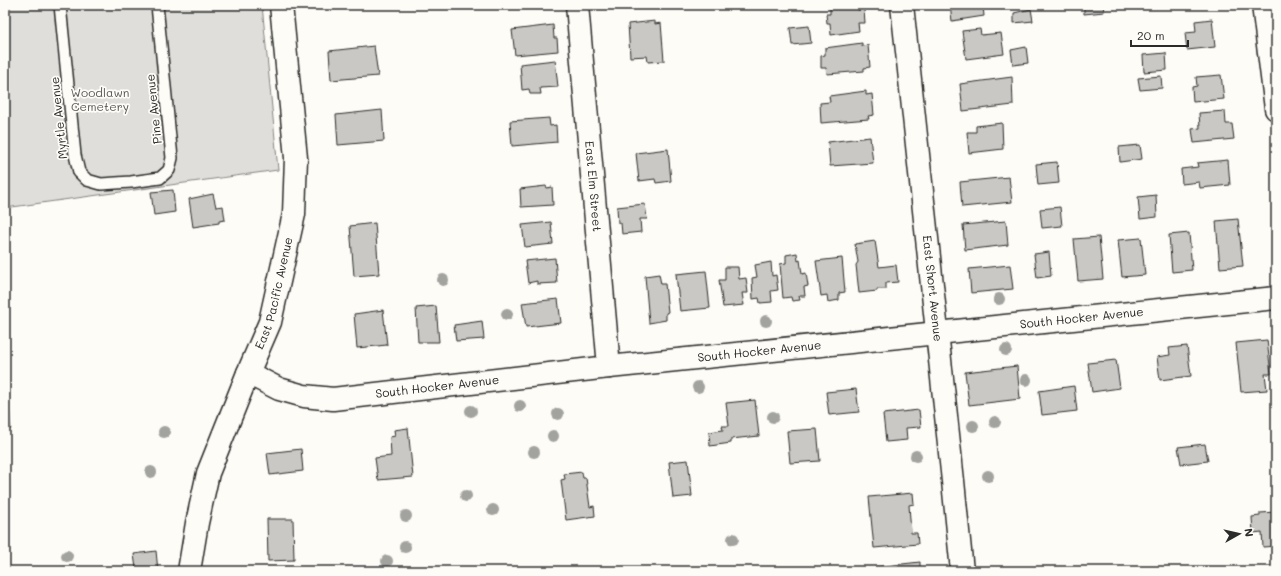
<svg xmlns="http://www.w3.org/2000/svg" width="1281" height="576" font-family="Mali,sans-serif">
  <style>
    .green { fill: #dfdeda; stroke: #858482 }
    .building { fill: #c9c8c4; stroke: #2b2b2b }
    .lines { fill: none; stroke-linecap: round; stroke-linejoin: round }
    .service-casing { stroke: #2b2b2b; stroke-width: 14 }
    .minor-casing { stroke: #2b2b2b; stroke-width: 25 }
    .service { stroke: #fdfcf7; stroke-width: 11 }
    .minor { stroke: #fdfcf7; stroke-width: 22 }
    .tree { fill: #a2a29f }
    .labels { text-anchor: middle; stroke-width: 3.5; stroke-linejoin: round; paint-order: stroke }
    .park-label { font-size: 12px; fill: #585857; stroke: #fdfcf7 }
    .street-label { font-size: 12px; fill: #2b2b2b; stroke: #fdfcf7 }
  </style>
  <rect width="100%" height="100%" fill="#fdfcf7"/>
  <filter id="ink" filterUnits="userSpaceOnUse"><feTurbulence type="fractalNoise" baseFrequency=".025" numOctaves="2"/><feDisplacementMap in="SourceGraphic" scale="8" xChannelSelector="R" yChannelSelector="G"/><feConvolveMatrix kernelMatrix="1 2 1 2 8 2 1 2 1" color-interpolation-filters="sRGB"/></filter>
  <g filter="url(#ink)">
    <g class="green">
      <polygon points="5,5 262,5 278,170 5,208"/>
      <polygon points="5,356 11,429 5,430"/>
    </g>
    <g class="building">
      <polygon points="830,5 857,5 858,10 864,9 865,23 858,23 859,31 831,35 830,23 827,23 826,14 830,14"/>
      <polygon points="950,5 989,5 989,7 983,6 984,16 952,21"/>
      <polygon points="1084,5 1103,5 1104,12 1084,14"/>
      <polygon points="1031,9 1033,21 1014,23 1014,13"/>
      <polygon points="1212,19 1215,47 1187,50 1185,33 1196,32 1195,21"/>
      <polygon points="655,21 655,24 661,23 664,61 648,62 647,56 630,57 628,24"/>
      <polygon points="553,25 554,38 557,38 558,51 515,55 512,30"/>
      <polygon points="809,26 811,43 792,45 790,28"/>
      <polygon points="980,29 981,35 1001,33 1004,54 966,59 962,31"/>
      <polygon points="862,43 862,46 868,45 870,67 864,68 864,71 827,74 826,68 821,68 821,56 825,55 825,48"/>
      <polygon points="374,46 378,76 331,80 329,51"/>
      <polygon points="1026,47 1028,63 1013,65 1011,50"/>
      <polygon points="1166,53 1167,70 1144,72 1143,55"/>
      <polygon points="555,60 558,87 540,88 541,94 530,94 529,89 522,90 520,64"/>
      <polygon points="1221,75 1224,99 1193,102 1192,87 1197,86 1196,77"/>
      <polygon points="1161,76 1162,88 1140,90 1138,78"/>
      <polygon points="1012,77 1013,105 963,111 960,84"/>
      <polygon points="866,91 866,95 872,94 874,115 868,116 869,119 821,123 820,103 830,102 829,96"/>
      <polygon points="382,110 384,141 338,145 336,115"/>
      <polygon points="1225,111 1226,124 1232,124 1234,139 1194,143 1192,129 1200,128 1199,113"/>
      <polygon points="549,118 550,126 556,125 557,142 512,146 510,121"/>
      <polygon points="1002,123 1003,149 969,153 967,132 976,132 976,126"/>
      <polygon points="870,137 873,163 830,166 828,142"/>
      <polygon points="1140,145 1142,159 1120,162 1119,147"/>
      <polygon points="668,149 671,181 656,183 655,179 639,181 636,153"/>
      <polygon points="1228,160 1230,185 1200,188 1199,182 1182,184 1181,169 1198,167 1197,163"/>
      <polygon points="1057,162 1059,183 1038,185 1036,164"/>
      <polygon points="1009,177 1012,202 962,207 960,182"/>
      <polygon points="546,186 547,188 552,187 553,205 521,207 520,189"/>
      <polygon points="173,190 175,212 154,215 151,192"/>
      <polygon points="213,194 216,207 223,206 225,220 219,221 219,223 193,227 189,199"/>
      <polygon points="1156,195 1157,217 1140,219 1138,197"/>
      <polygon points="645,204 647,219 640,219 641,232 622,234 621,223 618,223 617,207"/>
      <polygon points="1060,207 1062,226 1042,228 1040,209"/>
      <polygon points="1238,219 1243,266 1220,268 1216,221"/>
      <polygon points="1006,221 1008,245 965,250 963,225"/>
      <polygon points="551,222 553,244 525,247 522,225"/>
      <polygon points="375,223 379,274 354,276 350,226"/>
      <polygon points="1189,233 1192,270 1172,272 1169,235"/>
      <polygon points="1099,237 1103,279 1078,281 1074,239"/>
      <polygon points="1141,238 1145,275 1122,277 1118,240"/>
      <polygon points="875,241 879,267 896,265 898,282 886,283 886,289 877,289 877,291 859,293 856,265 858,262 855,244"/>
      <polygon points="1049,252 1051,276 1037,278 1034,254"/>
      <polygon points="797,253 798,261 800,260 802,274 806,273 808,286 804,287 805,296 799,296 800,300 792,301 791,297 783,298 780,264 786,263 786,255"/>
      <polygon points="555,258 557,283 537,284 537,281 528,283 525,261"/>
      <polygon points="842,258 845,292 839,293 839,300 828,302 827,295 821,296 816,261"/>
      <polygon points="771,262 772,276 776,275 778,290 771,291 772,302 760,303 759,298 753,299 752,278 757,277 755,265"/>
      <polygon points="1010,265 1013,289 971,293 969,269"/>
      <polygon points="725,267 738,267 739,279 746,278 748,293 742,293 744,305 723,307 719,280 725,280"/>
      <polygon points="706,271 710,308 680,311 676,274"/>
      <polygon points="659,274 661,284 665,284 668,312 666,313 666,320 649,323 645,276"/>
      <polygon points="558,299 561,323 526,327 522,303"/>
      <polygon points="436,306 439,342 418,342 416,308"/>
      <polygon points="383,310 387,345 357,348 354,314"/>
      <polygon points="482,321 484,339 456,341 454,325"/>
      <polygon points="1267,340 1271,374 1265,374 1267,390 1241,392 1236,343"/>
      <polygon points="1187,346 1191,376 1160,380 1157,357 1170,355 1169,348"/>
      <polygon points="1116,360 1120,388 1092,392 1088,363"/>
      <polygon points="1017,366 1020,399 969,405 965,372"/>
      <polygon points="1074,386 1077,411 1042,415 1039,391"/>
      <polygon points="856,389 859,412 829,415 826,392"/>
      <polygon points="755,400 759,436 731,439 731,443 710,446 709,432 723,430 722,426 729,426 726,403"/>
      <polygon points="919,410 921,427 906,428 907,440 886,442 883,414"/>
      <polygon points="408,428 413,477 378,480 375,458 391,456 390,437 395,436 394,430"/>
      <polygon points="817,429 820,461 790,463 787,431"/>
      <polygon points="1205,444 1208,461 1181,464 1178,447"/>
      <polygon points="301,449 303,471 270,475 267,453"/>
      <polygon points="688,460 692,496 673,498 669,462"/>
      <polygon points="582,472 583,478 586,478 590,507 594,506 595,516 566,520 561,480 565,479 564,474"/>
      <polygon points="913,493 914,504 909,505 911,533 917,533 918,544 874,548 869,497"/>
      <polygon points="1276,512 1276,546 1263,547 1262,532 1253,533 1252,517 1260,516 1260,513"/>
      <polygon points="267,519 293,519 294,560 268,561"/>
      <polygon points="156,551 158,571 143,571 142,568 136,569 134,554"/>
      <polygon points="920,562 920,571 876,571 876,567"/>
    </g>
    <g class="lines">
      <g class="service-casing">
        <polyline id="service" points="60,5 75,155 79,172 87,180 101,184 131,182 160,178 169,170 172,158 157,5"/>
      </g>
      <g class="minor-casing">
        <g id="minor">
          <path id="s1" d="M577,5L609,367"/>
          <path id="s2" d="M902,5L953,481L962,571"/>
          <polyline points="1263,5 1276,109"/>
          <path id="s3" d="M248,373L279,389L304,396L333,399L609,367L1276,298"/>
          <path id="s4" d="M189,571L197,523L208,473L248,373L270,322L294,214L296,158L281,5"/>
        </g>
      </g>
      <use href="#service" class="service"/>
      <use href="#minor" class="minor"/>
    </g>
    <g class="tree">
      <circle cx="443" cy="280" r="6"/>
      <circle cx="999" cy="299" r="6"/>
      <circle cx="507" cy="314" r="6"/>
      <circle cx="766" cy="321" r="6"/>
      <circle cx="1006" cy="350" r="6"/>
      <circle cx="1026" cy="380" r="6"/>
      <circle cx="698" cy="387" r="6"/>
      <circle cx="520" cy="406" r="6"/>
      <circle cx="471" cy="411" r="6"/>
      <circle cx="558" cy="414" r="6"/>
      <circle cx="773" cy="417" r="6"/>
      <circle cx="995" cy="422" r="6"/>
      <circle cx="973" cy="426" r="6"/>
      <circle cx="164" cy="432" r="6"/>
      <circle cx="553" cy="436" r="6"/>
      <circle cx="534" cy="452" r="6"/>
      <circle cx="916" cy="456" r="6"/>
      <circle cx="151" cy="472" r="6"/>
      <circle cx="988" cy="476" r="6"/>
      <circle cx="466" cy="496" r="6"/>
      <circle cx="493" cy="510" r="6"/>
      <circle cx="406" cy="516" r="6"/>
      <circle cx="733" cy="539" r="6"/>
      <circle cx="405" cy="547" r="6"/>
      <circle cx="67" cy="556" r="6"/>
      <circle cx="387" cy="561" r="6"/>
    </g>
  </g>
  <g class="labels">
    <g class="park-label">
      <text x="100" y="97">Woodlawn<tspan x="100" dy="14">Cemetery</tspan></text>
    </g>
    <g class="street-label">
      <text transform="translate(154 109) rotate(-96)" y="4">Pine Avenue</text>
      <text transform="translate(59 118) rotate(-96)" y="4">Myrtle Avenue</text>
      <text dy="4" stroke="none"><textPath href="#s1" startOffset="182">East Elm Street</textPath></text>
      <text dy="4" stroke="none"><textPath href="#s2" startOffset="285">East Short Avenue</textPath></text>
      <text dy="4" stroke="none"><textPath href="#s4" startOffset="292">East Pacific Avenue</textPath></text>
      <text dy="4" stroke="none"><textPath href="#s3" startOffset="843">South Hocker Avenue</textPath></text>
      <text dy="4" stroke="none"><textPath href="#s3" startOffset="519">South Hocker Avenue</textPath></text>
      <text dy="4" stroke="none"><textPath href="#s3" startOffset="195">South Hocker Avenue</textPath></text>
    </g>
  </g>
  <rect width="1281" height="576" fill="none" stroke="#fdfcf7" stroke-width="20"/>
  <rect x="10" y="10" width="1261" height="556" fill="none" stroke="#2b2b2b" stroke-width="1.5" filter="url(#ink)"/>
  <g transform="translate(1239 534) rotate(82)" stroke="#fdfcf7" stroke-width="3" paint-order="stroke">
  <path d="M0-3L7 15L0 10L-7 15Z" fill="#2b2b2b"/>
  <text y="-6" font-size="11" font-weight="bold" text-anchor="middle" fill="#2b2b2b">N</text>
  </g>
  <path d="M1131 40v6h57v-6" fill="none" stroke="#2b2b2b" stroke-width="2"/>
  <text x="1137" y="40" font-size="12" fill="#2b2b2b" stroke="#fdfcf7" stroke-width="3" paint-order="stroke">20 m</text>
</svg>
